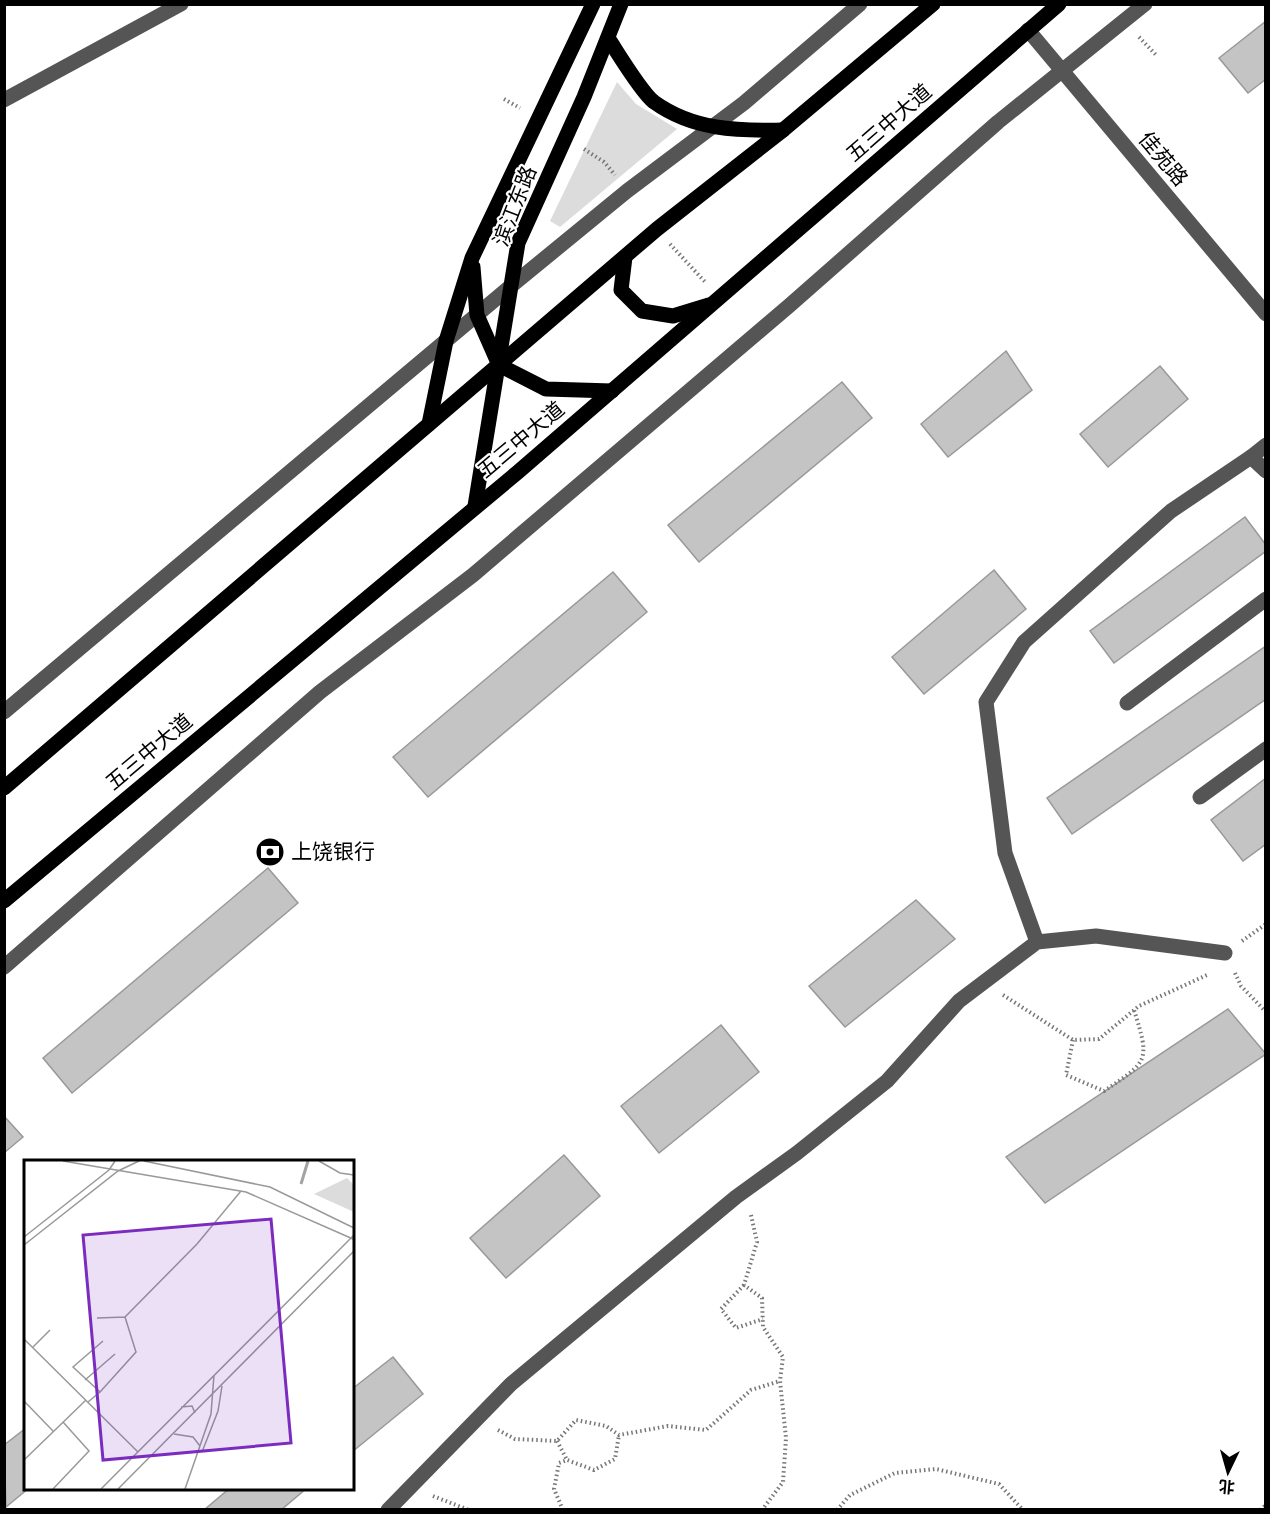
<svg xmlns="http://www.w3.org/2000/svg" width="1270" height="1514" font-family="Arial,'Noto Sans SC',sans-serif">
  <style>
    .green { fill: #dcdcdc }
    .building { fill: #c4c4c4; stroke: #999; stroke-width: 1.5 }
    .lines { fill: none; stroke-linecap: round; stroke-linejoin: round }
    .path { stroke: #777; stroke-width: 4; stroke-dasharray: 1.5 3; stroke-linecap: butt }
    .minor { stroke: #555; stroke-width: 15 }
    .major { stroke: #000; stroke-width: 15 }
    .labels { text-anchor: middle; stroke-width: 4.5; stroke-linejoin: round; paint-order: stroke }
    .street-label { font-size: 21px; fill: #000; stroke: #fff }
    .poi-label { font-size: 21px; fill: #000; stroke: #fff; text-anchor: start }
    .inset-river { fill: none; stroke: #a3a3a3; stroke-width: 3 }
    .inset-road { fill: none; stroke: #999; stroke-width: 1.5 }
    .view { fill: #7b2cbf; fill-opacity: 0.15; stroke: #7b2cbf; stroke-width: 3 }
    .inset-edge { fill: none; stroke: #000; stroke-width: 3 }
  </style>
  <rect width="100%" height="100%" fill="#fff"/>
  <polygon class="green" points="617,82 636,104 677,129 560,227 550,221"/>
  <g class="building">
    <polygon points="1266,21 1266,79 1248,93 1219,58"/>
    <polygon points="1006,351 1032,390 948,457 921,424"/>
    <polygon points="1160,366 1188,399 1108,467 1080,434"/>
    <polygon points="842,382 872,418 699,562 668,525"/>
    <polygon points="1245,517 1266,545 1266,551 1114,663 1090,631"/>
    <polygon points="994,570 1026,609 924,694 892,657"/>
    <polygon points="613,572 647,612 428,797 393,757"/>
    <polygon points="1266,646 1266,699 1072,834 1047,798"/>
    <polygon points="1266,778 1266,844 1243,861 1211,820"/>
    <polygon points="268,868 298,903 72,1093 43,1058"/>
    <polygon points="916,900 955,939 845,1027 809,986"/>
    <polygon points="1228,1009 1266,1054 1045,1203 1006,1157"/>
    <polygon points="721,1025 759,1072 659,1153 621,1106"/>
    <polygon points="4,1116 23,1137 4,1153"/>
    <polygon points="564,1155 600,1196 506,1278 470,1238"/>
    <polygon points="393,1357 423,1394 352,1452 352,1389"/>
    <polygon points="26,1428 26,1488 29,1488 6,1507 4,1445"/>
    <polygon points="230,1488 307,1488 281,1510 204,1510"/>
  </g>
  <g class="lines">
    <g class="path">
      <polyline points="1139,37 1157,56"/>
      <polyline points="504,99 520,108"/>
      <polyline points="584,149 604,162 615,175"/>
      <polyline points="670,244 706,283"/>
      <polyline points="1242,941 1266,924"/>
      <polyline points="1235,973 1241,986 1266,1012"/>
      <polyline points="1003,995 1073,1040 1099,1039 1139,1006 1207,975"/>
      <path d="M1073,1040L1066,1075L1104,1091C1149,1061 1150,1061 1134,1010"/>
      <polyline points="751,1215 757,1242 744,1285 762,1298 763,1327 783,1357 780,1381 786,1438 783,1482 762,1510"/>
      <polyline points="744,1285 721,1309 736,1328 763,1319"/>
      <polyline points="498,1430 515,1439 557,1441 576,1420 606,1426 619,1435 668,1426 706,1430 751,1390 780,1381"/>
      <polyline points="557,1441 567,1460"/>
      <polyline points="433,1496 469,1510"/>
      <polyline points="563,1510 554,1489 559,1463 567,1460 594,1470 615,1459 619,1435"/>
      <polyline points="837,1510 850,1495 895,1473 936,1469 999,1484 1023,1510"/>
      <polyline points="1260,1510 1266,1505"/>
    </g>
    <g class="minor">
      <polyline points="1028,30 1266,314"/>
      <polyline points="4,100 181,4"/>
      <polyline points="1266,445 1251,457 1266,471"/>
      <polyline points="1127,703 1266,599"/>
      <polyline points="4,712 511,286 627,191 744,103 860,4"/>
      <polyline points="1200,797 1266,749"/>
      <polyline points="1037,942 1005,853 986,702 1024,642 1171,511 1251,457"/>
      <polyline points="4,967 320,692 473,575 790,305 998,122 1145,4"/>
      <polyline points="388,1510 511,1384 736,1197 797,1153 887,1081 959,1001 1037,942 1096,936 1225,953"/>
    </g>
    <g class="major">
      <path d="M608,38C618,53 641,92 654,102C693,130 737,131 783,130"/>
      <polyline points="625,257 621,290 642,311 673,316 709,305"/>
      <polyline points="473,267 477,315 499,365 546,389 612,391"/>
      <polyline points="429,424 446,341 472,258 593,4"/>
      <polyline points="475,506 518,243 584,97 621,4"/>
      <polyline points="4,788 657,229 783,130 933,4"/>
      <polyline points="4,901 518,472 1059,4"/>
    </g>
  </g>
  <defs>
    <g id="bank-disc" transform="scale(1.5)"><circle r="9.5" fill="#000" stroke="#fff"/><path d="M-6-4H6V4H-6ZM0-2.3a2.3 2.3 0 1 0 0 4.6a2.3 2.3 0 1 0 0-4.6Z" fill="#fff"/></g>
  </defs>
  <g fill-rule="evenodd">
    <use href="#bank-disc" x="270" y="852"/>
  </g>
  <g class="labels">
    <g class="street-label">
      <text transform="translate(889 123) rotate(-41)" y="7">五三中大道</text>
      <text transform="translate(1163 159) rotate(50)" y="7">佳苑路</text>
      <text transform="translate(515 206) rotate(-69)" y="7">滨江东路</text>
      <text transform="translate(521 440) rotate(-40)" y="7">五三中大道</text>
      <text transform="translate(149 752) rotate(-40)" y="7">五三中大道</text>
    </g>
    <g class="poi-label">
      <text x="291" y="859">上饶银行</text>
    </g>
  </g>
  <g transform="translate(24 1160)">
    <rect width="330" height="330" fill="#fff"/>
    <path d="M323,18L330,25V52L290,34Z" fill="#dcdcdc"/>
    <path class="inset-river" d="M277,24L284,1"/>
    <path class="inset-road" d="M39,1L222,32L329,79M120,1L246,27L330,68M295,1L316,13L330,15M0,77L85,10L91,1M0,85L94,11L115,1M73,158L101,157L173,84L217,31M0,179L114,292M8,188L26,170M61,220L91,194M76,232L112,192L101,157M0,241L29,271M64,242L76,232L49,207L79,181M157,247L168,246L171,253M150,274L169,277L176,286M178,292L194,251L198,226M0,300L62,240M29,329L65,291L39,262M77,329L330,75M94,329L330,91M161,329L187,254L190,215"/>
    <path class="view" d="M247,59L267,283L79,300L59,75Z"/>
    <rect width="330" height="330" class="inset-edge"/>
  </g>
  <rect width="1270" height="1514" fill="none" stroke="#000000" stroke-width="12"/>
  <g transform="translate(1228 1472) rotate(185)" stroke="#ffffff" stroke-width="4.5" paint-order="stroke">
  <path d="M0-4.5L10 22L0 15L-10 22Z" fill="#000000"/>
  <text y="-9" font-size="16" font-weight="bold" text-anchor="middle" fill="#000000">北</text>
  </g>
</svg>
